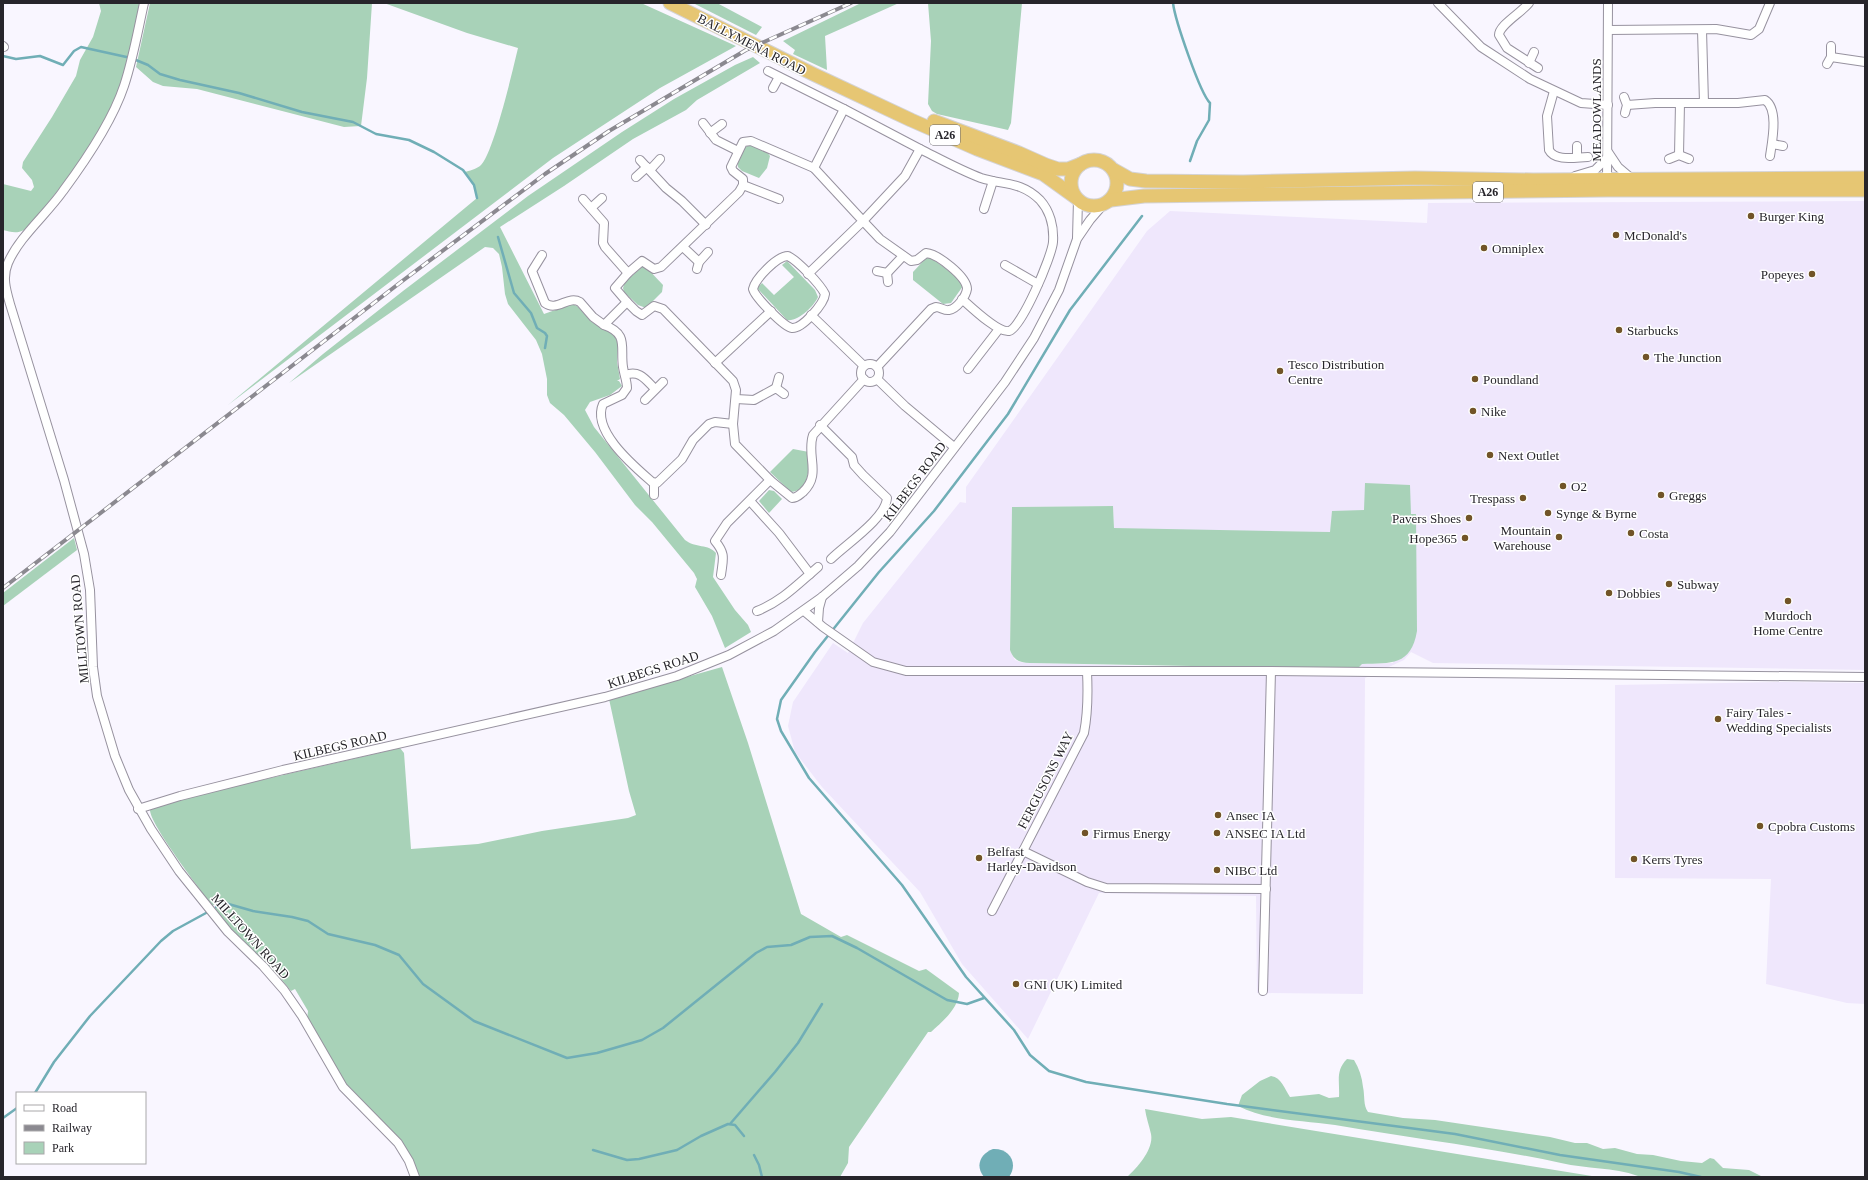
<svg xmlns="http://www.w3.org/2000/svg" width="1868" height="1180" font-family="'Times New Roman',serif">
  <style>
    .built { fill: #efe7fc; fill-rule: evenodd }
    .green { fill: #a8d2b8 }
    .water { fill: #70aeb6 }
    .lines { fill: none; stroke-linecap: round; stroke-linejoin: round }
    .stream { stroke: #70aeb6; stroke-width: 2.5 }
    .minor-casing { stroke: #97929f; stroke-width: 10 }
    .trunk-casing { stroke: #d4d3d5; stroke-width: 15 }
    .minor { stroke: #fff; stroke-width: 8 }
    .trunk { stroke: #e6c673; stroke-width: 13 }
    .rail-casing { stroke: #8b8990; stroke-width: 4 }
    .rail { stroke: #fff; stroke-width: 2.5; stroke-dasharray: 8; stroke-linecap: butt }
    .poi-dot { fill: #715427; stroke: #fff; stroke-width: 1.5 }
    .labels { text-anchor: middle; stroke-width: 3; stroke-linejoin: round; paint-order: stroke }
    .shield { fill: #fff; stroke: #68666b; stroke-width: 1 }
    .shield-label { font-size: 12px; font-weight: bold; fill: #27252b }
    .street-label { font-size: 13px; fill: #27252b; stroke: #fff }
    .poi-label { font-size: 13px; fill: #27252b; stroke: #fff; text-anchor: start }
  </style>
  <rect width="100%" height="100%" fill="#f9f6ff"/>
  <g class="built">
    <path d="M1865,201V670L1433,663L1411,652L1404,660L1365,678L1363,994L1257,993L1256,896L1099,893L1028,1039L962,964L920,892L822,787L795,752L788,726L793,702L833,643L848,653L863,623L960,502L966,503V487L1147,231L1170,211L1427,223L1428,203ZM1113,506L1114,528L1151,530L1330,532L1364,511L1416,514L1393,663L1189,667L1030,663L1020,662L1015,660L1010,650L1012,507Z"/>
    <polygon points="1784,682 1865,683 1865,1004 1847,1003 1766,984 1771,879 1615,878 1615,685"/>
  </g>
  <g class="green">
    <path d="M99,3H140C134,30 129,57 121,83C108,125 75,169 48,203C41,212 33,224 24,230C17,234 10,232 3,230V184L31,191L34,187L32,180L22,168L23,162L52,117L76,76L80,60L93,37L101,11Z"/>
    <polygon points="150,3 372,3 367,78 361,126 344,127 197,89 163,86 153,82 136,67"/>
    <path d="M384,3H641L736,46L660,88L553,158L228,405L477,198L474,185L465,172C469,171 476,169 480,166C493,156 513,69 518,48L467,33Z"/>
    <polygon points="693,3 717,3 762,27 756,35"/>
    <polygon points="861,3 899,3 825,36 827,70 793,54 795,50 783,41"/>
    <polygon points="928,3 1022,3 1011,123 1008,130 937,114 932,111 928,104 931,41"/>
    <path d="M753,57L760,63L697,100L686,110L633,139L564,186L500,227L544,314L572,304L577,306L592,322L613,334L616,338L618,345L617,362L620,379L617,381H619L622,386L610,395L590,402L585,410L594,427L685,540C695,548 709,544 716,553L713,577L735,610L748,625L751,632L725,648L712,616L695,587L697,579L694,573L652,522L635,505L595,452L564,415L550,403L547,395V379L542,354L536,340L508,304L505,294L502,267L499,254L493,248L485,247L289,383L323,354L403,291L528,196L622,132L674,99L735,65Z"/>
    <path d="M747,146C755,145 766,149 770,156L767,168L759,178L742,171L738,167C737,160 742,150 747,146Z"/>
    <polygon points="927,257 930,257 961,280 963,286 951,303 943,304 913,280 913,272"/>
    <path d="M787,261L815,290L818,297C814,306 798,322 787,320L757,288L762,283L774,295L794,277L782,265Z"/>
    <polygon points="642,267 646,267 663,285 662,292 646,308 638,305 624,292 623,288 625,282"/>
    <path d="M793,449L809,452C809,466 810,491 791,492L770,472Z"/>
    <path d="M1365,483L1410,485L1411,514H1416L1417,631C1411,666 1391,663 1362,664L1357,669L1030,663C1020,662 1014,661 1010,650L1012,507L1113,506L1114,528L1330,532L1332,511L1364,510Z"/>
    <polygon points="769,490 774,491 782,499 769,513 759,501"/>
    <polygon points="74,538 77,550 3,606 3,593"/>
    <path d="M722,667L748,743L801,914L841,937L847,935L919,971L926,969L959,993C958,1009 942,1022 931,1032H928L849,1147L848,1163L840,1177H419L415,1167L395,1134L345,1085L307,1020L308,1011L295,989L291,991C269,961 233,941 215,908L218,902L212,906C201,890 150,825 150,810L155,807L214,791L400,748L404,753L411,849L478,844L542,831L628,818L636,815L629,791L609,699Z"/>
    <path d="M1347,1059L1354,1060C1359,1068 1362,1077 1363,1087C1365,1096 1363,1105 1368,1112L1403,1118L1435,1120L1550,1137L1575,1143H1587L1603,1149L1615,1148L1637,1154L1653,1155L1681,1161L1702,1163L1710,1158L1714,1159L1723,1168L1749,1170L1763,1177L1638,1176C1613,1167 1587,1169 1561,1163C1487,1147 1410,1138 1335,1125C1302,1120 1268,1121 1238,1106L1242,1095L1260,1081L1271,1076C1282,1078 1284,1088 1290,1097L1319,1094L1329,1098L1339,1097C1340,1082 1335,1071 1347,1059Z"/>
    <path d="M1145,1109L1202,1119L1231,1117L1598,1177H1127C1138,1167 1154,1149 1151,1134C1149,1125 1146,1117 1145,1109Z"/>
  </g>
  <path class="water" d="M993,1149C1009,1148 1019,1163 1009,1177H984C975,1166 980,1154 993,1149Z"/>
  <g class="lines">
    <g class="stream">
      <path d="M1173,3C1175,20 1200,93 1210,103L1209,120L1197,141L1190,161"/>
      <polyline points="3,56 16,59 40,56 63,65 74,51 81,47 131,58 148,65 160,74 180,80 239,93 302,112 353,122 376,134 409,140 434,152 463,170 474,185 477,198"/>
      <polyline points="1142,216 1070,310 1008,414 934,511 879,572 815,652 781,700 777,719 781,731 809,778 902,885 966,977 1014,1030 1030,1055 1049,1071 1086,1082 1227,1104 1455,1134 1560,1155 1679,1172 1701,1177"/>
      <polyline points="498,237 514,293 531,313 537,328 545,333 547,336 545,348"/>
      <polyline points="216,907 220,903 225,903 253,911 292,917 308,921 328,934 375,945 399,955 423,984 474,1021 567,1058 597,1053 642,1040 663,1028 756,953 767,947 791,945 810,937 832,936 857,948 947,1000 967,1004 984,998"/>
      <polyline points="35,1093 54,1062 90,1016 161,941 173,931 206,913"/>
      <polyline points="3,1118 17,1108"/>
      <polyline points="730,1124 775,1072 798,1043 822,1004"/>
      <polyline points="593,1150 627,1160 639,1159 677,1150 701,1136 728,1124 735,1125 744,1136"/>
      <polyline points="754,1155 759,1165 762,1177"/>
    </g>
    <g class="minor-casing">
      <g id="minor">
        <path d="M144,3C138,30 133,59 124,86C112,122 86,160 63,191C47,214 19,237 8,263C2,277 6,290 10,304L64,480L84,554L90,590L93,667L97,696L115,756L129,790L151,829L179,871L228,932L263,966L284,990L302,1016L343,1087L398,1143L409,1161L415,1177"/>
        <polyline points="1438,3 1481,47 1530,79 1581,103 1608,105"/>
        <path d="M1529,3C1521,13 1499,25 1499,35L1507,48L1538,68"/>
        <polyline points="1608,30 1716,29 1751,35 1759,29 1770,3"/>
        <polyline points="1702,30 1704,103"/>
        <polyline points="3,46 4,47"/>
        <polyline points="1831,57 1865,62"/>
        <polyline points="1529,63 1534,52"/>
        <polyline points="1827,64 1831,57 1831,46"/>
        <polyline points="773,88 779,77"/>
        <path d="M1554,91L1547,116L1549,150C1555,162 1577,157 1588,157"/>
        <polyline points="1624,97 1627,105 1625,113"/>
        <path d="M1627,105L1655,103H1738L1765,100C1779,109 1772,142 1770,156"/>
        <polyline points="844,109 920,149"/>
        <polyline points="703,123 716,140 738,151"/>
        <polyline points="710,133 722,124"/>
        <polyline points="1772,144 1783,146"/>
        <polyline points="1608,152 1618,167 1631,178"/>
        <polyline points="1679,155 1680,103"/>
        <polyline points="1577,157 1577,146"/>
        <polyline points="1669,159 1679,155 1689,159"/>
        <polyline points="640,160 666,188 682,201 706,225"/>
        <polyline points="650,170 660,159"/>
        <polyline points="1575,176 1595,170 1608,157"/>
        <polyline points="636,177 647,167"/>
        <polyline points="1607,183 1608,3"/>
        <polyline points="743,185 779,199"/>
        <polyline points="583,199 604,223 603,243 605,247 628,273"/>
        <polyline points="591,208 602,198"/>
        <polyline points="984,209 993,181"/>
        <polyline points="1077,238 1078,200"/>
        <polyline points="683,247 699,262"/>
        <path d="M542,255L532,271L545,303C557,312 568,295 580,302L593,317L604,325"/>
        <path d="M788,256C798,261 820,284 825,294C824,304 802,329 792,328C784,327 755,297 753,289C755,279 777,256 788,256Z"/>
        <polyline points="1005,265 1038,284"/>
        <polyline points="697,269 699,262 708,252"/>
        <polyline points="877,271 887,273 903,256"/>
        <polyline points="887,273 888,282"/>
        <polyline points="808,274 863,221 814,168"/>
        <path d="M627,302L636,311L642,315L654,306L663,309L733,381L736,390L733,424L715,422L709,424L693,440L682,459L657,483L652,482C635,467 591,431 603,404L622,395L627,388C627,381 624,374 623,367C620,347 629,334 604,325Z"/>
        <polyline points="627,302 615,288 628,273 642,261 654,269 661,267 739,192 743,185 743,179 733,171 731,167 743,142 751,141 814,168 844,109 768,71"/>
        <polyline points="811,315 864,366"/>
        <polyline points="715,363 771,311"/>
        <circle cx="870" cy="373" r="9"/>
        <path d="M877,367L931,309L936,307C940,307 945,311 949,310C957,309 966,296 967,289C967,277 938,254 926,253L917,260L911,261L880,239L863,221L905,176L920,149C940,159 960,170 981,178C1003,185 1021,181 1040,200C1050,211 1054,227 1053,242C1052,256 1021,329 1009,331C998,333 971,307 962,299"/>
        <polyline points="968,369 999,329"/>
        <path d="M625,375C640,370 645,379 655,389"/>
        <polyline points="877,379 905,406 954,447"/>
        <polyline points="776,388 779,377"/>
        <polyline points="736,399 754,400 776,388 784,394"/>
        <polyline points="645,400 663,382"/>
        <polyline points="733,424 735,444 770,480"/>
        <path d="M820,425L852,457L854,465L863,475L887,498C886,518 845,545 831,559"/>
        <polyline points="654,495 654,483"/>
        <path d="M750,501L779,533L810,574C793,589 778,603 757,611"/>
        <polyline points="810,574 818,567"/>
        <path d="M721,575C723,559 726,554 715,541L727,523L770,480L792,498C797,498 799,495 803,492C822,474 806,456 813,435L864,379"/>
        <polyline points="804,611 823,627 873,662 906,671 1271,671 1865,677"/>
        <polyline points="818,622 819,608 822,597"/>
        <polyline points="138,809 180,796 283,770 605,697 677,676 729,655 774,631 822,597 858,566 890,532 1005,382 1034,338 1059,290 1077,239 1090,220 1103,205"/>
        <polyline points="1023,851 1087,882 1106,888 1266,889"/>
        <path d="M992,911L1084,733C1088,712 1088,692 1087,672"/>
        <polyline points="1263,991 1271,671"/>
      </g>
    </g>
    <g class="trunk-casing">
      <g id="trunk">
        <polyline points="670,3 813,74 911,120 977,149 1043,174 1075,197"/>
        <polyline points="934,121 1019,153 1046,165 1058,169 1068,169 1081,164"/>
        <circle cx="1094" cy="183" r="23"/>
        <polyline points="1114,170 1130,179 1146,181 1243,182 1415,178 1533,180 1865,178"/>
        <polyline points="1111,200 1144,196 1607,190 1865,190"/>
      </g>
    </g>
    <use href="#minor" class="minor"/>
    <use href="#trunk" class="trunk"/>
    <g class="rail-casing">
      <polyline id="rail" points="3,588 401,282 545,174 609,131 746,50 851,3"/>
    </g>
    <use href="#rail" class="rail"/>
  </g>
  <g class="poi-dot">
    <circle cx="1751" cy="216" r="4"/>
    <circle cx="1616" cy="235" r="4"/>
    <circle cx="1484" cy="248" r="4"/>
    <circle cx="1812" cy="274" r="4"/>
    <circle cx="1619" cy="330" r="4"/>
    <circle cx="1646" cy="357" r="4"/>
    <circle cx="1280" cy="371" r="4"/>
    <circle cx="1475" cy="379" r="4"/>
    <circle cx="1473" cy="411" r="4"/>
    <circle cx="1490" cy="455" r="4"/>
    <circle cx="1563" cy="486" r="4"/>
    <circle cx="1661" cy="495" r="4"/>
    <circle cx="1523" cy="498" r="4"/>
    <circle cx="1548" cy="513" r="4"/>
    <circle cx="1469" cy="518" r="4"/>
    <circle cx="1631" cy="533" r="4"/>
    <circle cx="1559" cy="537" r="4"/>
    <circle cx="1465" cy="538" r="4"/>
    <circle cx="1669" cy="584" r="4"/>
    <circle cx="1609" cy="593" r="4"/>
    <circle cx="1788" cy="601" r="4"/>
    <circle cx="1718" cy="719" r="4"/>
    <circle cx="1218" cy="815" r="4"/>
    <circle cx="1760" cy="826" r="4"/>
    <circle cx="1085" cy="833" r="4"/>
    <circle cx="1217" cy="833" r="4"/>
    <circle cx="979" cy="858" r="4"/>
    <circle cx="1634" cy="859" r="4"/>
    <circle cx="1217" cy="870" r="4"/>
    <circle cx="1016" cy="984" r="4"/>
  </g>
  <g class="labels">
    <g class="shield">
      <rect x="930" y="125" width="30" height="20" rx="3"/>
      <rect x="1473" y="182" width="30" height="20" rx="3"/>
    </g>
    <g class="shield-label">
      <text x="945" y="139">A26</text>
      <text x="1488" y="196">A26</text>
    </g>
    <g class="street-label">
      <text transform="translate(752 44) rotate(27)" y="5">BALLYMENA ROAD</text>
      <text transform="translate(1596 110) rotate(-90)" y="5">MEADOWLANDS</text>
      <text transform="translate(914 481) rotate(-53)" y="5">KILBEGS ROAD</text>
      <text transform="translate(79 629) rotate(-95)" y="5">MILLTOWN ROAD</text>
      <text transform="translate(653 669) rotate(-18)" y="5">KILBEGS ROAD</text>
      <text transform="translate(340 745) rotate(-13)" y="5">KILBEGS ROAD</text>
      <text transform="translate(1045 780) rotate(-63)" y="5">FERGUSONS WAY</text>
      <text transform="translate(251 936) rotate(48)" y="5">MILLTOWN ROAD</text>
    </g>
    <g class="poi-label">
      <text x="1759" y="221">Burger King</text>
      <text x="1624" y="240">McDonald's</text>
      <text x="1492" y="253">Omniplex</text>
      <text x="1804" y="279" text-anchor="end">Popeyes</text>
      <text x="1627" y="335">Starbucks</text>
      <text x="1654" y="362">The Junction</text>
      <text x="1288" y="369">Tesco Distribution<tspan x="1288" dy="15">Centre</tspan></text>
      <text x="1483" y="384">Poundland</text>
      <text x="1481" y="416">Nike</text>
      <text x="1498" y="460">Next Outlet</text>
      <text x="1571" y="491">O2</text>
      <text x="1669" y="500">Greggs</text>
      <text x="1515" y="503" text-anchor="end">Trespass</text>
      <text x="1556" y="518">Synge &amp; Byrne</text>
      <text x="1461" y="523" text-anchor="end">Pavers Shoes</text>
      <text x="1551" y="535" text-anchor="end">Mountain<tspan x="1551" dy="15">Warehouse</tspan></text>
      <text x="1639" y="538">Costa</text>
      <text x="1457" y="543" text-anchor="end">Hope365</text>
      <text x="1677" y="589">Subway</text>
      <text x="1617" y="598">Dobbies</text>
      <text x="1788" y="620" text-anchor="middle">Murdoch<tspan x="1788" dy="15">Home Centre</tspan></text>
      <text x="1726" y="717">Fairy Tales -<tspan x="1726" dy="15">Wedding Specialists</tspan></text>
      <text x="1226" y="820">Ansec IA</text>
      <text x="1768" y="831">Cpobra Customs</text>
      <text x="1093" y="838">Firmus Energy</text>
      <text x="1225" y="838">ANSEC IA Ltd</text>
      <text x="987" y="856">Belfast<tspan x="987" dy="15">Harley-Davidson</tspan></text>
      <text x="1642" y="864">Kerrs Tyres</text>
      <text x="1225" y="875">NIBC Ltd</text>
      <text x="1024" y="989">GNI (UK) Limited</text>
    </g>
  </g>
  <rect width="1868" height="1180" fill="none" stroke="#27252b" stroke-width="8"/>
  <rect x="16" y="1092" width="130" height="72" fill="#ffffff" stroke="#a9a8aa"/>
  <rect x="24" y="1105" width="20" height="6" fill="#ffffff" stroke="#a9a8aa"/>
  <text x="52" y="1112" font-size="12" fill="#27252b">Road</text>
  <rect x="24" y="1125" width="20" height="6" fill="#8b8990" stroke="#a9a8aa"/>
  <text x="52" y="1132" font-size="12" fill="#27252b">Railway</text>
  <rect x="24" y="1142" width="20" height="12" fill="#a8d2b8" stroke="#a9a8aa"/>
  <text x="52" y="1152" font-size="12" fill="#27252b">Park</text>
</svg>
